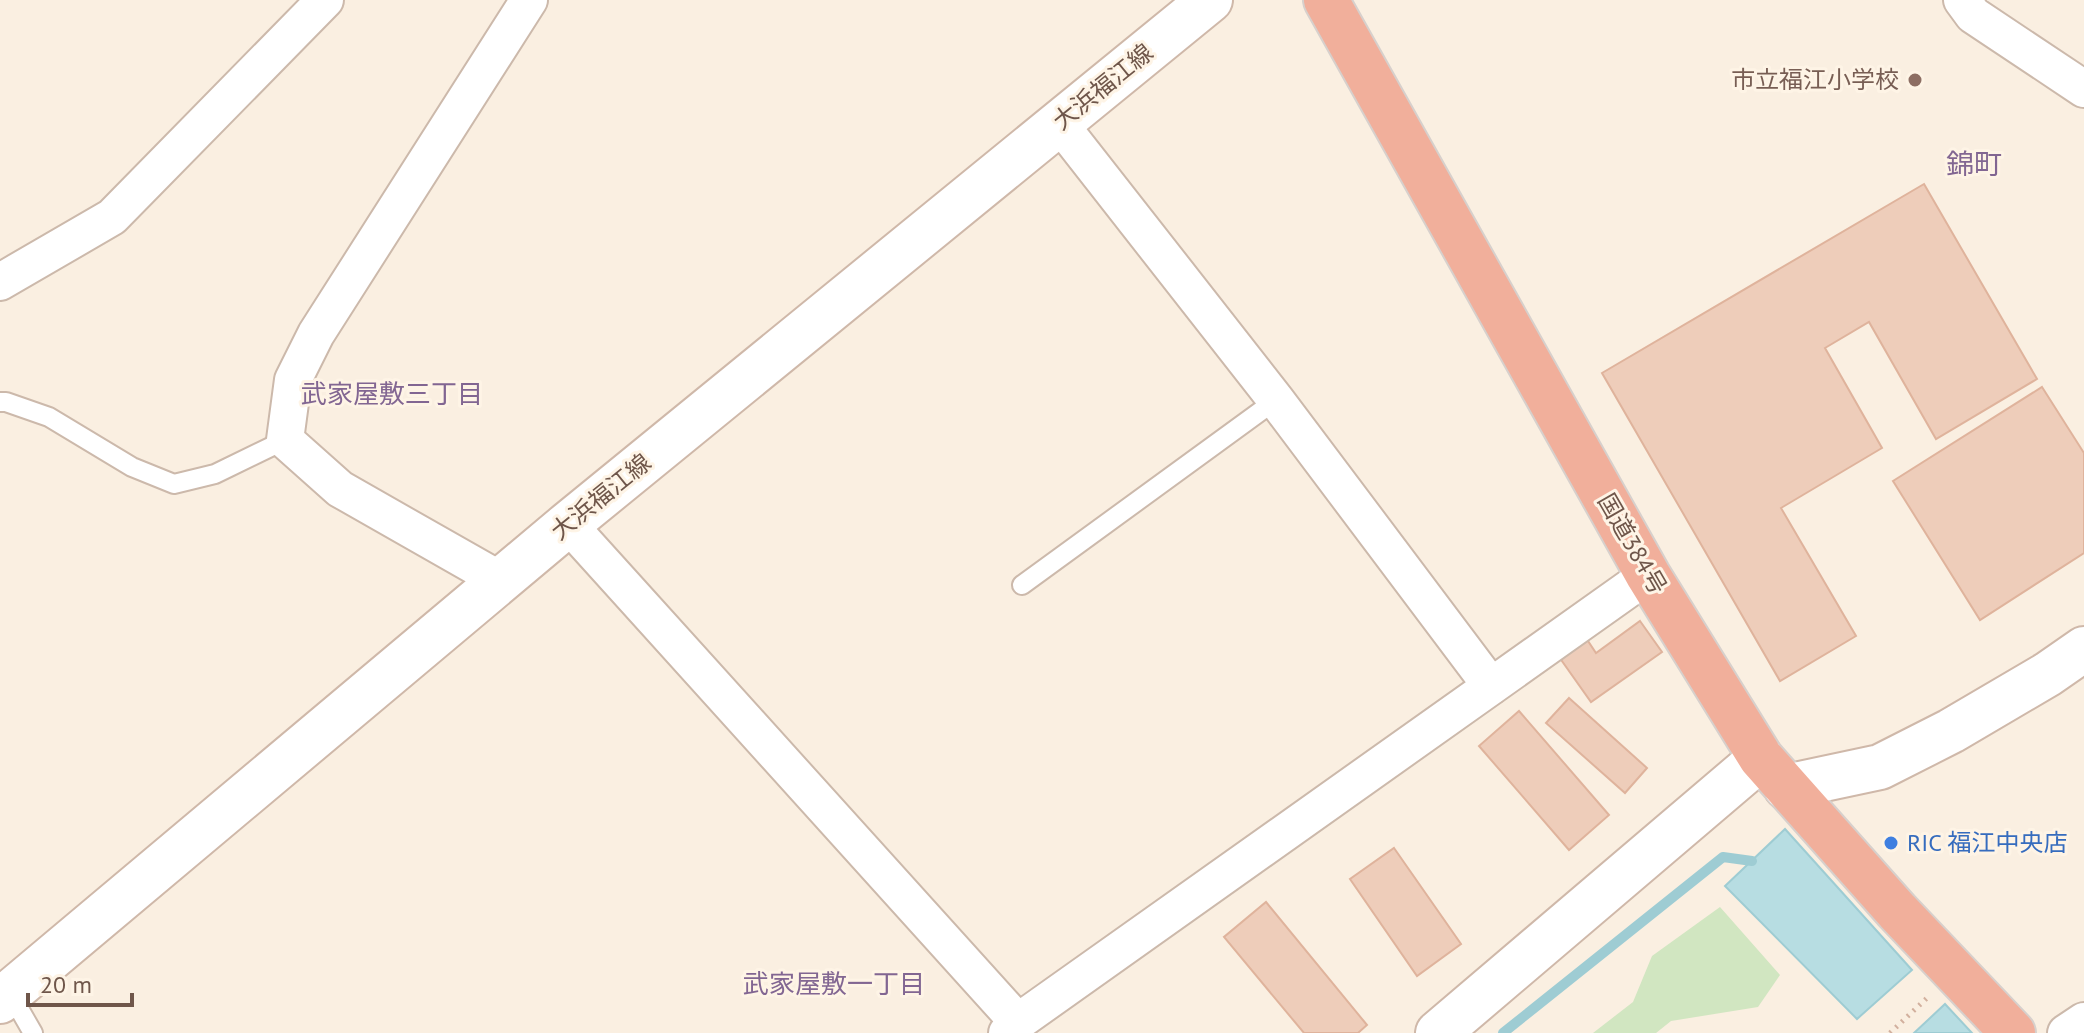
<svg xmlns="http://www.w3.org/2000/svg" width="2084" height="1033" font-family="'PT Sans','Noto Sans JP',sans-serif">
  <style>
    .green { fill: #d1e6c1 }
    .water { fill: #b7dde2; stroke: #9eccd3; stroke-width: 2 }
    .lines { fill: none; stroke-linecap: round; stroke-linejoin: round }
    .stream { stroke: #9eccd3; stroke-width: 10 }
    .building { fill: #eecdba; stroke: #dfb39c; stroke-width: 2 }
    .lane-casing { stroke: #ccb9ab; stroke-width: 22 }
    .street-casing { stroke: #ccb9ab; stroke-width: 40 }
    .secondary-casing { stroke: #cfb8a9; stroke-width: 48 }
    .highway-casing { stroke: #d7d0cc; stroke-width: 48 }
    .path { stroke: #d2b09e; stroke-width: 5; stroke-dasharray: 2 6; stroke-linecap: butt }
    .lane { stroke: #fff; stroke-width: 18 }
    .street { stroke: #fff; stroke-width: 36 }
    .secondary { stroke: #fff; stroke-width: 44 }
    .highway { stroke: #f1af9b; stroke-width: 44 }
    .education-dot { fill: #8d6e63; stroke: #fef4e6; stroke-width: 3 }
    .shop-dot { fill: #3f7fe0; stroke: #fef4e6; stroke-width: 3 }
    .labels { text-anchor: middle; stroke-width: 6; stroke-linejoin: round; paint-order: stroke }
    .education-label { font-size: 24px; fill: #785e54; stroke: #fef4e6; text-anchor: end }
    .street-label { font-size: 24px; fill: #6f564a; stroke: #fef4e6 }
    .shop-label { font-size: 24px; fill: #366cbe; stroke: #fef4e6; text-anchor: start }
    .neighbourhood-label { font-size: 26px; fill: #826692; stroke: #fef4e6 }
    .quarter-label { font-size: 28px; fill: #826692; stroke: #fef4e6 }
  </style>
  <rect width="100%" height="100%" fill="#faefe1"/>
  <polygon class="green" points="1720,907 1780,975 1758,1007 1671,1021 1656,1033 1593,1033 1633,1002 1652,956"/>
  <g class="water">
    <polygon points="1785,829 1912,970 1857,1019 1725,886"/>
    <polygon points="1945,1004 1972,1033 1914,1033"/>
  </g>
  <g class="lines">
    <polyline class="stream" points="1503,1033 1723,857 1752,861"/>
  </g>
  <g class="building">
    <polygon points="1924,184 2037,379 1936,439 1869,322 1825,348 1882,448 1781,508 1856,636 1780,681 1602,373"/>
    <polygon points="2042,387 2084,453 2084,553 1980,620 1893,481"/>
    <polygon points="1640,621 1662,652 1591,702 1557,654 1584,635 1596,653"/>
    <polygon points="1569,698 1647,768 1625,793 1546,723"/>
    <polygon points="1519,711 1609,815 1569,850 1479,746"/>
    <polygon points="1394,848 1461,944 1417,976 1350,879"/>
    <polygon points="1266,902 1367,1025 1358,1033 1304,1033 1224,937"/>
  </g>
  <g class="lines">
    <g class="lane-casing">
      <g id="lane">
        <polyline points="0,402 6,402 49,417 132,467 174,484 215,474 285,440"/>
        <polyline points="1022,585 1276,400"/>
        <polyline points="10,993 33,1033"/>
      </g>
    </g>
    <g class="street-casing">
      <g id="street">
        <polyline points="1962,0 1973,15 2084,89"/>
        <polyline points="1059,123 1276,400 1491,686"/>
        <polyline points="0,282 112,217 325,0"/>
        <polyline points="568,524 1018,1022"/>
        <polyline points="500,580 340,489 285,440 293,380 316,334 529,0"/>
        <polyline points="1007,1033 1018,1022 1648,575"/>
        <polyline points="2066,1033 2084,1021"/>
      </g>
    </g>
    <g class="secondary-casing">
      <g id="secondary">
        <polyline points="1786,787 1880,767 1951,731 2048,674 2084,649"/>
        <polyline points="0,1001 568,524 1210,0"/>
        <polyline points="1438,1033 1761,758"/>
      </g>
    </g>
    <g class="highway-casing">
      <polyline id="highway" points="1326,0 1648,575 1761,758 1897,911 2013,1033"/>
    </g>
    <polyline class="path" points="1890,1033 1927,998"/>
    <use href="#lane" class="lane"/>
    <use href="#street" class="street"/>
    <use href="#secondary" class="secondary"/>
    <use href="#highway" class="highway"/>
  </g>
  <circle class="education-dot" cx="1915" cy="80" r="8"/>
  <circle class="shop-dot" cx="1891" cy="843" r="8"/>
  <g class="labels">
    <g class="education-label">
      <text x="1899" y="88">市立福江小学校</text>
    </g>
    <g class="street-label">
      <text transform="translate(1103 87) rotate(-39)" y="8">大浜福江線</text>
      <text transform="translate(601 497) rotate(-39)" y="8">大浜福江線</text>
      <text transform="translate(1632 544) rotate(60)" y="8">国道384号</text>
    </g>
    <g class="shop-label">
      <text x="1907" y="851">RIC 福江中央店</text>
    </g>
    <g class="neighbourhood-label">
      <text x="392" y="403">武家屋敷三丁目</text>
      <text x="834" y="993">武家屋敷一丁目</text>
    </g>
    <g class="quarter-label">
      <text x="1974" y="174">錦町</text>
    </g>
  </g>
  <path d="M28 993v12h104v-12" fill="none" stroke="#6f564a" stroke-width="4"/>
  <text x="40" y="993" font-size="24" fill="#6f564a" stroke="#fef4e6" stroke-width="6" paint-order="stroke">20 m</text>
</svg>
